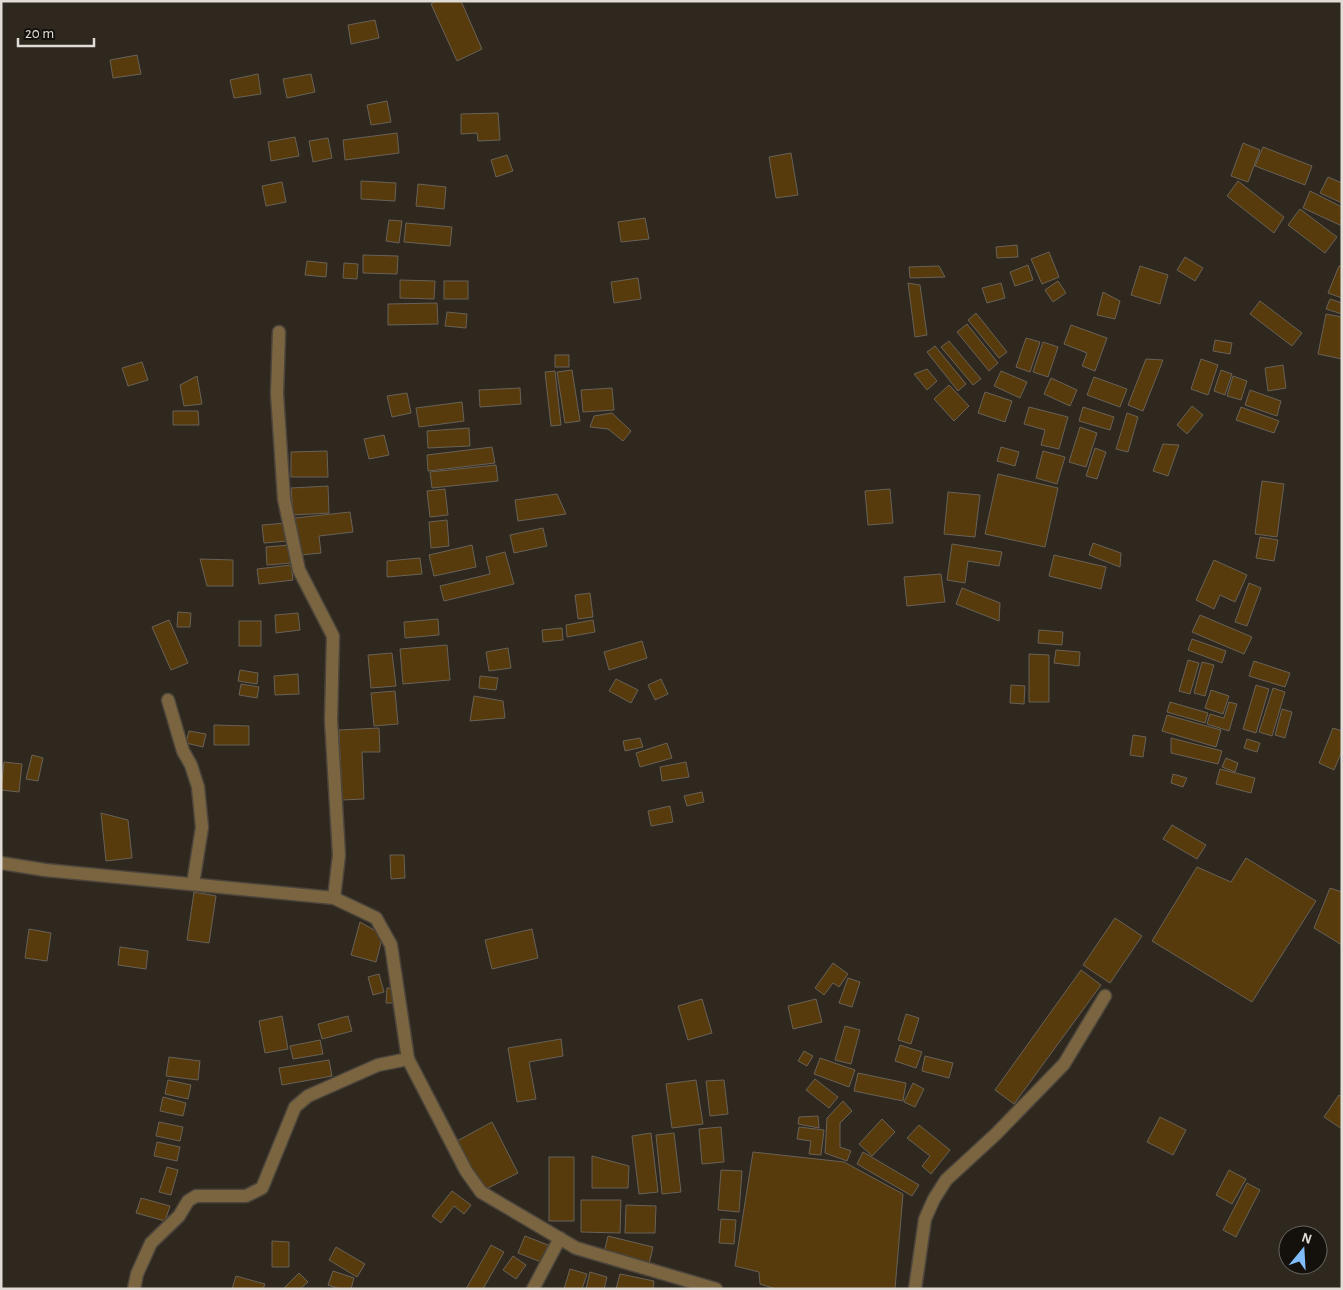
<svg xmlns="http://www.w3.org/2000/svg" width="1343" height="1290" font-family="'Alegreya Sans',sans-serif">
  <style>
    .building { fill: #573b0c; stroke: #696157 }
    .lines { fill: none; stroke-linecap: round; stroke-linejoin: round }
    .minor-casing { stroke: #4b453c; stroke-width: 15 }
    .minor { stroke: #7b6540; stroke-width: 12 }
  </style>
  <rect width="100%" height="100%" fill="#2e281f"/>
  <g class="building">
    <polygon points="436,1 461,1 482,49 457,61 431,4"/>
    <polygon points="375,20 379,38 351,44 348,25"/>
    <polygon points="137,55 141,74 113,78 110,60"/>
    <polygon points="258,74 261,94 234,98 230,80"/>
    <polygon points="311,74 315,92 287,98 283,79"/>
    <polygon points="387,101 391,122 371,125 367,105"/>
    <polygon points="498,113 500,140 478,141 477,133 461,134 461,114"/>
    <polygon points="397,133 399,153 345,160 343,140"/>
    <polygon points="295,137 299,156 271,161 268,142"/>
    <polygon points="328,138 332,158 313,162 309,141"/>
    <polygon points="1243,143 1260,150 1248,182 1231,176"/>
    <polygon points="1263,147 1312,166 1305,185 1255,166"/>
    <polygon points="791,153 798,195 776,198 769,157"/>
    <polygon points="507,155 513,171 496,177 491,160"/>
    <polygon points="1328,177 1342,183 1342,203 1320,193"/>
    <polygon points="361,181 396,183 395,201 361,199"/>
    <polygon points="1238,181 1284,217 1274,233 1227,196"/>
    <polygon points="282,182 286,202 266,206 262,186"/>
    <polygon points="418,184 446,187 444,209 416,206"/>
    <polygon points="1310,191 1342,207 1342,226 1303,208"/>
    <polygon points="1300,209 1337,237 1325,253 1288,225"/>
    <polygon points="645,218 649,239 621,242 618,222"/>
    <polygon points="389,220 402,221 399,243 386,241"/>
    <polygon points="406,223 452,227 450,246 404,242"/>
    <polygon points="1017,245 1018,257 997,258 996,247"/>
    <polygon points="1049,252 1059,277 1042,284 1031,259"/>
    <polygon points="363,255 398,256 397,274 363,273"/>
    <polygon points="1185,257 1203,268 1195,281 1177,270"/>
    <polygon points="307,261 327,263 326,277 305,275"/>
    <polygon points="344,263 358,264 357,279 343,278"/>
    <polygon points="1028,265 1033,280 1015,286 1010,272"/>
    <polygon points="939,266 945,277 910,278 909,267"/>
    <polygon points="1140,266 1168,275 1160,304 1131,295"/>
    <polygon points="1339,266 1342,266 1342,298 1328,293"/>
    <polygon points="638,278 641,299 614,303 611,282"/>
    <polygon points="400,280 435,281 434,299 400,298"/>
    <rect x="444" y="281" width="24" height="18"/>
    <polygon points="1058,281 1066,293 1053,302 1045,290"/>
    <polygon points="908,283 920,285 927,335 915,337"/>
    <polygon points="1001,283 1005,298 987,303 982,288"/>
    <polygon points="1103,292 1120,301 1115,319 1097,315"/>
    <polygon points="1330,299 1342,303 1342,314 1326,309"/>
    <polygon points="1260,301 1302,333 1292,346 1250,314"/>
    <polygon points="437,303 438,324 388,325 388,304"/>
    <polygon points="447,312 467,314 466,328 445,326"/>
    <polygon points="976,313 1007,352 999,358 968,320"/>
    <polygon points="1326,314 1342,317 1342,359 1318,354"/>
    <polygon points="967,324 998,363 989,371 957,332"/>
    <polygon points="1071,325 1107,338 1095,371 1082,366 1087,353 1064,344"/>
    <polygon points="1026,338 1040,342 1030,372 1016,367"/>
    <polygon points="1215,340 1232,343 1230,354 1213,351"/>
    <polygon points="949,341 981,379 973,385 941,347"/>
    <polygon points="1043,342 1058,347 1048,377 1033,372"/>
    <polygon points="935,346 966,384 958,391 927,352"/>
    <rect x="555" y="355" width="14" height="12"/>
    <polygon points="1146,359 1163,360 1143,411 1128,405"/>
    <polygon points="1201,359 1218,365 1208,395 1191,389"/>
    <polygon points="142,362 148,380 128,386 122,368"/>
    <polygon points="1283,365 1286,388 1268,391 1265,368"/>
    <polygon points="927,369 937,381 927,390 914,374"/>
    <polygon points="572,370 580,421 565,423 557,372"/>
    <polygon points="1221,370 1232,374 1225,395 1214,391"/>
    <polygon points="555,371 561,425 551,426 545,372"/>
    <polygon points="1001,371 1027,382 1020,398 994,386"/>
    <polygon points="197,376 202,404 184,406 180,385"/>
    <polygon points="1233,376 1247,381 1241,400 1227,396"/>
    <polygon points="1094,377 1127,389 1120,407 1087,395"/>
    <polygon points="1051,378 1077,390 1070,406 1044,394"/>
    <polygon points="949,385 969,406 954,421 934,399"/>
    <polygon points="520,388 521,404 480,407 479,390"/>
    <polygon points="612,388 614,410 583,412 581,390"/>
    <polygon points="1250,390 1281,401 1277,416 1245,405"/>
    <polygon points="985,392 1012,401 1005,422 978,413"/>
    <polygon points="407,393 411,413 392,417 387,396"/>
    <polygon points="462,402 464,421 419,427 416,408"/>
    <polygon points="1192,406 1203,415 1187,434 1177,425"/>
    <polygon points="1029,407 1068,417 1059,449 1041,445 1045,430 1024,424"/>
    <polygon points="1083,407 1114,417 1110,430 1079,421"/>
    <polygon points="1241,407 1279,421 1274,433 1236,420"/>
    <polygon points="173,411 198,411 199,425 173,425"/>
    <polygon points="612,413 631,431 623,441 608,429 590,427 594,416"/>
    <polygon points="1127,413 1138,417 1128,452 1116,449"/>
    <polygon points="1080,427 1097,433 1086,467 1069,462"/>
    <polygon points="469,428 470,446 428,448 427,431"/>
    <polygon points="384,435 389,455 369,459 364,439"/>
    <polygon points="1163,444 1179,445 1168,476 1153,471"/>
    <polygon points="492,447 495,463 428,471 427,455"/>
    <polygon points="1001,447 1019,452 1015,466 997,461"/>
    <polygon points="1095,448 1106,452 1097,479 1086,476"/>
    <polygon points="327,451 328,477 291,477 291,452"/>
    <polygon points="1043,451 1065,457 1057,484 1036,478"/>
    <polygon points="496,465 498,481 432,488 430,472"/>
    <polygon points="998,474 1058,488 1045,547 985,534"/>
    <polygon points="1262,481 1284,484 1277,537 1255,534"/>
    <polygon points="328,486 329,513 293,515 291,488"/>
    <polygon points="445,489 448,515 430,517 427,491"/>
    <polygon points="890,489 893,523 868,525 865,491"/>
    <polygon points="948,492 980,495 975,537 944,534"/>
    <polygon points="557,494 566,514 518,521 515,500"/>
    <polygon points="350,512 353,532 319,536 321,553 300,555 295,518"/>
    <polygon points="447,520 449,546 431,548 429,522"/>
    <polygon points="286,523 287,541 264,543 262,525"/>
    <polygon points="543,528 547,546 514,553 510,535"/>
    <polygon points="1260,537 1278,540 1274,561 1256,558"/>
    <polygon points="1093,543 1121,553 1120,567 1089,555"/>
    <polygon points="952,544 1002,552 999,566 968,561 965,583 947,580"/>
    <polygon points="289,545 291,563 267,565 266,547"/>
    <polygon points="472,545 476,567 434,576 429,555"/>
    <polygon points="505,552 514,584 444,601 440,586 490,574 486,557"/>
    <polygon points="1054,555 1106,567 1101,589 1049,576"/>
    <polygon points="420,558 422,574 387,577 387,561"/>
    <polygon points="200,559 233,560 233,586 207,586"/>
    <polygon points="1214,560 1247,575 1235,602 1220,595 1214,609 1196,600"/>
    <polygon points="291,565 293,580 259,584 257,569"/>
    <polygon points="941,574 945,602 907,606 904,577"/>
    <polygon points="1249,583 1261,588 1247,626 1235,622"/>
    <polygon points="962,588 1000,603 999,621 956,604"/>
    <polygon points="590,593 593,617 578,619 575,595"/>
    <polygon points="178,612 191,613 190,627 177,627"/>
    <polygon points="298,613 300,630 276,633 275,615"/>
    <polygon points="1200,615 1252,637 1244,654 1192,632"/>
    <polygon points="438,619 439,635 405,638 404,622"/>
    <polygon points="169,620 188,663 171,670 152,627"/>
    <polygon points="593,620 595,632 567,637 566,625"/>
    <rect x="239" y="621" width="22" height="25"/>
    <polygon points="562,628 563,640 543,642 542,630"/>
    <polygon points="1039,630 1063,632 1062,645 1038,643"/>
    <polygon points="1192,639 1226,651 1222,663 1188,650"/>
    <polygon points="642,641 647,658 609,670 604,652"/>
    <polygon points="447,645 450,680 403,684 400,649"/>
    <polygon points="508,648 511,668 489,671 486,652"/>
    <polygon points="1056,650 1080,652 1079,666 1054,663"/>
    <polygon points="392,653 396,686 371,688 368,655"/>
    <polygon points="1029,654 1049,655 1049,702 1029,702"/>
    <polygon points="1188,660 1199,663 1190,694 1179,691"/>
    <polygon points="1254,661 1290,673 1285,687 1249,676"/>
    <polygon points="1202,662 1214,665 1205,696 1194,693"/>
    <polygon points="240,670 258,673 257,684 238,681"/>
    <polygon points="298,674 299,694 275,695 274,676"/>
    <polygon points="480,676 498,678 496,690 479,688"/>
    <polygon points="616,679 638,690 631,703 609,691"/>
    <polygon points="661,679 668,694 655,700 648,685"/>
    <polygon points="241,684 259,687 257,698 239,695"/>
    <polygon points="1011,685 1025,686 1024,704 1010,703"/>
    <polygon points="1256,685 1269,689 1256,733 1243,729"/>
    <polygon points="1273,688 1285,692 1272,736 1259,732"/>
    <polygon points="1211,690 1229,696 1223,714 1205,708"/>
    <polygon points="395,691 398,724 374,726 371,693"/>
    <polygon points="474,696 503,701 505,718 470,721"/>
    <polygon points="1170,702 1208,713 1205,723 1167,712"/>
    <polygon points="1229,702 1237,704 1229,731 1207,724 1210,714 1224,718"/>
    <polygon points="1282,709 1292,712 1285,738 1275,735"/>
    <polygon points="1167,715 1221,730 1216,747 1162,731"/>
    <polygon points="214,725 249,726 249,745 214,745"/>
    <polygon points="379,728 380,752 362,752 364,799 342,800 339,730"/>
    <polygon points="1333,728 1342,731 1342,751 1334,770 1319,763"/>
    <polygon points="189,731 206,734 203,747 186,743"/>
    <polygon points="1133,735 1146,737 1143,757 1130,755"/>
    <polygon points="640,738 643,747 625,751 623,741"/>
    <polygon points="1171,738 1222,751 1218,764 1171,753"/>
    <polygon points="1247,739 1260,743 1257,752 1244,748"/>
    <polygon points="667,743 672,758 640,767 636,753"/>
    <polygon points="32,755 43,758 38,781 26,779"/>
    <polygon points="1226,758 1238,763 1235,772 1222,767"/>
    <polygon points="4,762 22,764 19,792 1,790"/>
    <polygon points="686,762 689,777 662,781 660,767"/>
    <polygon points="1220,769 1255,778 1251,793 1216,784"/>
    <polygon points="1173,774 1187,778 1183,787 1171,783"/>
    <polygon points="702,792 704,802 687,806 684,796"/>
    <polygon points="670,806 673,822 651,826 648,811"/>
    <polygon points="101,813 128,820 132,858 106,861"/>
    <polygon points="1172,825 1206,845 1197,859 1163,839"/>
    <polygon points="390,855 404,855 405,878 391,879"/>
    <polygon points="1246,858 1316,901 1252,1002 1152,941 1197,867 1231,882"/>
    <polygon points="1330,888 1342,892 1342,945 1314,928"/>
    <polygon points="194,892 216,896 209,943 187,940"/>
    <polygon points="1115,918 1142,936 1110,983 1083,965"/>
    <polygon points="360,922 383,935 376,962 351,955"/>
    <polygon points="29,929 51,933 47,961 25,958"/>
    <polygon points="532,929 538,958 492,969 485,940"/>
    <polygon points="120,947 148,951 146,969 118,965"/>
    <polygon points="833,963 848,974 839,987 833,983 824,995 815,988"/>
    <polygon points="1081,970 1101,985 1014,1104 995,1090"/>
    <polygon points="379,974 384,992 373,995 368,977"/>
    <polygon points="848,978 860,982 852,1007 839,1003"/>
    <polygon points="387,988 396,988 396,1003 386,1003"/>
    <polygon points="702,999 712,1033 688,1040 678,1006"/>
    <polygon points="816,999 822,1022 793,1029 788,1006"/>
    <polygon points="906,1014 919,1018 911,1044 898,1040"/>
    <polygon points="282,1016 288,1049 265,1053 259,1021"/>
    <polygon points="348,1016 352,1031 322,1039 318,1024"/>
    <polygon points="845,1026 860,1030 851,1064 835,1060"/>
    <polygon points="561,1039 563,1056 529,1062 536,1099 517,1102 508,1048"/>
    <polygon points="320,1040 323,1054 293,1059 290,1046"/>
    <polygon points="900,1045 922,1052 916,1068 895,1061"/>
    <polygon points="804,1051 813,1056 807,1066 798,1061"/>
    <polygon points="925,1056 953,1063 949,1078 922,1071"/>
    <polygon points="169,1057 200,1061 198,1080 166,1076"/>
    <polygon points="820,1058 855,1070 849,1087 814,1074"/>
    <polygon points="329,1060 332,1076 282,1085 279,1068"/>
    <polygon points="858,1073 906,1083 903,1101 854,1091"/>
    <polygon points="815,1079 838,1097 829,1108 806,1090"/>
    <polygon points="168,1080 191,1085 188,1099 165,1094"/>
    <polygon points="696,1080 703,1124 672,1128 666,1084"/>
    <polygon points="724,1080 728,1114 710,1116 706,1081"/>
    <polygon points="913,1083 924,1089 915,1107 904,1102"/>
    <polygon points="1339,1095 1342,1097 1342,1129 1324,1117"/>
    <polygon points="163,1097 186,1103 183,1116 160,1111"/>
    <polygon points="843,1101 852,1111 840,1123 840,1147 851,1151 847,1161 825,1153 827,1118"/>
    <polygon points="818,1116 819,1128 798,1124 799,1117"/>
    <polygon points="1160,1117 1186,1130 1173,1155 1147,1142"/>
    <polygon points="882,1119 895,1132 872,1156 859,1144"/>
    <polygon points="159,1122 183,1127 180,1141 156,1136"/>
    <polygon points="492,1122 518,1173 484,1190 457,1141"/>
    <polygon points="919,1125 950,1150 931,1174 922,1166 930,1156 907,1138"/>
    <polygon points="721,1127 724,1162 702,1164 699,1129"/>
    <polygon points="799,1127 824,1130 821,1155 809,1154 811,1141 797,1139"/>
    <polygon points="651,1133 658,1192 639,1194 632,1136"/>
    <polygon points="674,1133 681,1192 662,1194 656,1135"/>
    <polygon points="157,1142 180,1147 177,1161 154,1156"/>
    <polygon points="753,1152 844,1162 903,1194 895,1289 776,1289 760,1284 759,1272 735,1266"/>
    <polygon points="863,1152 919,1185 912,1196 857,1164"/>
    <polygon points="592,1156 629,1166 628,1188 592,1188"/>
    <rect x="549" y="1157" width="25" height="64"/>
    <polygon points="167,1167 178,1170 171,1195 159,1192"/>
    <polygon points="721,1170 742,1171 739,1212 718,1210"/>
    <polygon points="1229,1170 1246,1179 1232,1204 1216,1195"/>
    <polygon points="1247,1183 1260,1190 1236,1237 1223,1230"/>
    <polygon points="452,1191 471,1205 464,1214 454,1206 441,1223 432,1216"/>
    <polygon points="141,1198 170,1206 165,1221 136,1213"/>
    <polygon points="581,1200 621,1200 620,1233 581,1232"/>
    <polygon points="626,1205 656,1206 655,1233 625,1233"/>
    <polygon points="721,1219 736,1220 734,1244 719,1243"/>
    <polygon points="525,1236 548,1245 541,1262 518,1253"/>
    <polygon points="608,1236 653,1247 649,1264 604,1253"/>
    <polygon points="272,1241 289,1242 289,1267 272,1267"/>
    <polygon points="491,1245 504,1252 483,1289 466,1289"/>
    <polygon points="336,1247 365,1264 357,1277 329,1260"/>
    <polygon points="513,1256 526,1265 516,1279 503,1270"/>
    <polygon points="570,1269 587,1274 582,1289 564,1289"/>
    <polygon points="333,1271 354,1278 351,1289 340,1289 328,1285"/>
    <polygon points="590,1272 607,1277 604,1289 586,1289"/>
    <polygon points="299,1273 308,1282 300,1289 283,1289"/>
    <polygon points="620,1274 654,1281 653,1289 616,1289"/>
    <polygon points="236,1276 265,1284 263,1289 232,1289"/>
  </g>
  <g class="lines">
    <g class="minor-casing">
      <g id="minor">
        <polyline points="279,332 277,394 284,499 299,570 333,636 331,720 339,855 334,898"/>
        <polyline points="168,700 183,751 191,765 198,787 202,827 193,884"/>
        <polyline points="1,863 45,870 334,898 376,918 391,945 408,1059 466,1171 481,1192 576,1248 716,1289"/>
        <polyline points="134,1289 137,1274 151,1243 179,1216 188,1201 196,1196 246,1196 262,1188 295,1107 308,1096 378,1065 408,1059"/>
        <polyline points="533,1289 560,1238"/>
        <polyline points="915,1289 925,1219 934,1199 946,1180 996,1134 1064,1064 1105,996"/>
      </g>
    </g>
    <use href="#minor" class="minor"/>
  </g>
  <rect width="1343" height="1290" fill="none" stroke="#e1dcd6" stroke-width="5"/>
  <g transform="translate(1303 1250) rotate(18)"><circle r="24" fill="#14110d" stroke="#66625d"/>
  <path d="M0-4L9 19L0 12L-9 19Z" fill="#81bcfa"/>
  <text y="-8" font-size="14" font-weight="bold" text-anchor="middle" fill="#e1dcd6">N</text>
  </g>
  <path d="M18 38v8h76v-8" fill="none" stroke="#e1dcd6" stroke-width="2.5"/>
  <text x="25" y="38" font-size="15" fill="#e1dcd6" stroke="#14110d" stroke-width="4" paint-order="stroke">20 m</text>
</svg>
